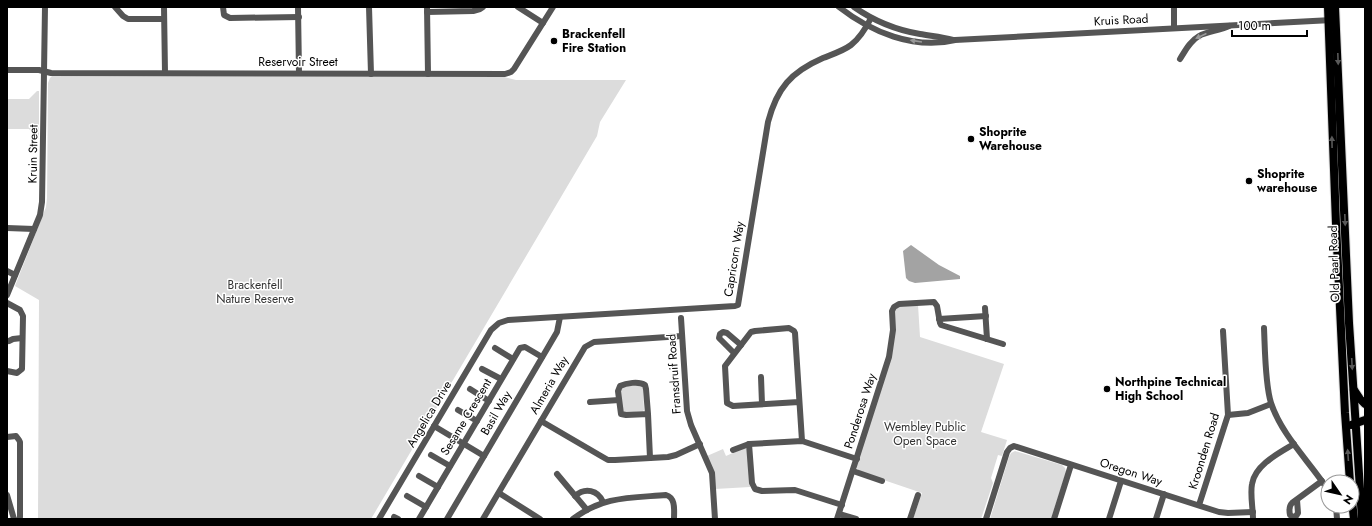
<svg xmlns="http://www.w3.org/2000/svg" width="1372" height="526" font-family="Jost,sans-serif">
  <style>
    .green { fill: #dcdcdc }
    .water { fill: #a3a3a3 }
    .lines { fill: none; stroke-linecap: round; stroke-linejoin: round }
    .major-casing { stroke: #dbdbdb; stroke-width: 10 }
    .minor { stroke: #555; stroke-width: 6 }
    .major { stroke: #000; stroke-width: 8 }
    .oneway { fill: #999 }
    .oneway2 { fill: #595959 }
    .poi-dot { fill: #000; stroke: #fff; stroke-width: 1.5 }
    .labels { text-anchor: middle; stroke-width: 3; stroke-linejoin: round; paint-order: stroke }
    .street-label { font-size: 12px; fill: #000; stroke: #fff }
    .poi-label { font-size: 12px; font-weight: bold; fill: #000; stroke: #fff; text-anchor: start }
    .park-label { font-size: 12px; fill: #333; stroke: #fff }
  </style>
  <rect width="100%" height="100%" fill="#fff"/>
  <g class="green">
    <polygon points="52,76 504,77 516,80 626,80 600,122 597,136 371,519 38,519 39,300 15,286 46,207 47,198 48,83 50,78"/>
    <polygon points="37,91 39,91 39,139 29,129 7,129 7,99 29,99"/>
    <polygon points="918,305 920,337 1004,364 981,432 1007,440 1002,456 998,455 991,478 993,483 981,519 913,519 922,493 860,472 856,467 891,358 895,311 897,307"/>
    <path d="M641,385L643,388L644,410L643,411L624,413C623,407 616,389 625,386C629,385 636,386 641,385Z"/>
    <polygon points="744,448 746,448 748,451 750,487 715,489 707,456 723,449 726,456"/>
    <polygon points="1015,451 1062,465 1065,468 1066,472 1051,519 990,519 1009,457 1011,453"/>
  </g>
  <polygon class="water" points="911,245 939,265 960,276 960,279 915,283 909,281 906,278 903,251"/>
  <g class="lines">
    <g class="major-casing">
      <g id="major">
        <polyline points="1328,7 1336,224 1345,413 1350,482"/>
        <polyline points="1335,7 1349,323 1362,519"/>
        <polyline points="1354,390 1360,399 1365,404"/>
        <polyline points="1351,425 1365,420"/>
        <polyline points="1352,501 1354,519"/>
      </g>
    </g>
    <g class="minor">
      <polyline points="115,7 123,16 128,19 164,19"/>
      <polyline points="164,7 165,73"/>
      <polyline points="223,7 224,15 230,18 299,17"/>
      <polyline points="298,7 299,73"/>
      <polyline points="369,7 371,74"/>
      <polyline points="427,7 428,74"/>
      <polyline points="518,7 543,23"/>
      <path d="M839,7C871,32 914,50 955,40L1332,20"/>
      <path d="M854,7C874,21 896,30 920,34C931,36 942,37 953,40"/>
      <polyline points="1174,7 1174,28"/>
      <polyline points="427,12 473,11 480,9 483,7"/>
      <path d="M1180,59C1185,51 1190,41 1199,36C1208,31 1219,31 1229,26"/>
      <polyline points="7,70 39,70 51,73 505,74 511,72 514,69 553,7"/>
      <polyline points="7,228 34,229"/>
      <polyline points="7,271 15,275"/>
      <polyline points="7,295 40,215 42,202 45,7"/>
      <polyline points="7,303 20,310 23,316 22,369 17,373 7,371"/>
      <polyline points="985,308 987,339"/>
      <polyline points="681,318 687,411 691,425 712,473 715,519"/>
      <polyline points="939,319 986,316"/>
      <path d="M1264,328C1265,349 1265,384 1271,403C1282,436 1310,462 1328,490"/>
      <polyline points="9,341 13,339 22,338"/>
      <polyline points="495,348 513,359"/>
      <polyline points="734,353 719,338 720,334 723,332 727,333 741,345"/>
      <polyline points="482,369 501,379"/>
      <polyline points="761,377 762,404"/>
      <polyline points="470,389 489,401"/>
      <polyline points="590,402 619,400"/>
      <polyline points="799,402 733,406 727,403 725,366 751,332 755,331 789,328 794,331 795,333 802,441"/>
      <polyline points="458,410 477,421"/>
      <path d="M648,414L646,389L645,385C639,381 626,383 620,386L618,391L621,414L626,415L648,414L650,458"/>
      <polyline points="1228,415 1248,413 1271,404"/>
      <polyline points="541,421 601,456 608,460 615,460 668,457 676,455 700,444"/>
      <polyline points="434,426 484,456"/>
      <polyline points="7,437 16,436 19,440 20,442 20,517 19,519"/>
      <polyline points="749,444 752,483 755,489 762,491 795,490 842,505"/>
      <polyline points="733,450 749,444 802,441 857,459"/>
      <polyline points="431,455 450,466"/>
      <polyline points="853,471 882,481"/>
      <polyline points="557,474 587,510"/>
      <polyline points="419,476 438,487"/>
      <polyline points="499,493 540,519"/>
      <polyline points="7,495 14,519"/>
      <polyline points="407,496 426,507"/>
      <path d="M575,496C585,487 598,490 603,502"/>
      <path d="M1297,500L1298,513L1296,516L1293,517L1290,515C1289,510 1289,506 1292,503L1322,481"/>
      <polyline points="1199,505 1228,415 1223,331"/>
      <polyline points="1336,506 1337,519"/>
      <polyline points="839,514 856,519"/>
      <polyline points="394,517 398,519"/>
      <path d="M379,519L491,330L499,323L508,320L735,306L738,305L768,122C777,88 791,72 823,58C833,54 843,51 851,45C860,38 866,28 871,18"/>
      <polyline points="419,519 520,348 525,347 542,357"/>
      <polyline points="447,519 557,332 560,317"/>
      <polyline points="483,519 585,347 594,342 682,336"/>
      <path d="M573,519C603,496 630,498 666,495C676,498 674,510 674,519"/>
      <polyline points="837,519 889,357 893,330 892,311 894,307 899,304 934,302 937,306 940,323 941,325 1003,344"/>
      <polyline points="910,519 918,495"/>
      <polyline points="986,519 1007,452 1010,448 1014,446 1219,512 1228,513 1253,512"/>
      <polyline points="1054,519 1071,465"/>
      <polyline points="1109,519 1121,481"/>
      <polyline points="1156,519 1164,494"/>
      <path d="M1253,519C1253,508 1250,495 1252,484C1255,465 1279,453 1294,444"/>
    </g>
    <use href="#major" class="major"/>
  </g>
  <defs><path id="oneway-solid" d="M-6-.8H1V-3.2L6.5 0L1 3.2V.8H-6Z"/></defs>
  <g class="oneway">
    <use href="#oneway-solid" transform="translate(1201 36) rotate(155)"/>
    <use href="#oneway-solid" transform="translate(916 41) rotate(-171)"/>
  </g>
  <g class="oneway2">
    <use href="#oneway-solid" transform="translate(1338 59) rotate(88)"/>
    <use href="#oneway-solid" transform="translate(1332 142) rotate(-91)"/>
    <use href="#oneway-solid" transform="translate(1345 220) rotate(88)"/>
    <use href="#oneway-solid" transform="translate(1352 364) rotate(87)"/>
    <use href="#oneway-solid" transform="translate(1348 455) rotate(-94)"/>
  </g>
  <g class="poi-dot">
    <circle cx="554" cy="41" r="4"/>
    <circle cx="971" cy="139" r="4"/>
    <circle cx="1249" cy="181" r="4"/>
    <circle cx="1107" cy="389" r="4"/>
  </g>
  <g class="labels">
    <g class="street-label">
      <text transform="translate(1121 20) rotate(-3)" y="4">Kruis Road</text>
      <text x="298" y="66">Reservoir Street</text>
      <text transform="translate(33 154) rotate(-89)" y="4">Kruin Street</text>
      <text transform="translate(734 259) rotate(-81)" y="4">Capricorn Way</text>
      <text transform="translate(1334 264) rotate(-92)" y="4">Old Paarl Road</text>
      <text transform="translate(674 374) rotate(-94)" y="4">Fransdruif Road</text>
      <text transform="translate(549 385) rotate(-60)" y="4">Almeria Way</text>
      <text transform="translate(860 411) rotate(-72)" y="4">Ponderosa Way</text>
      <text transform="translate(496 413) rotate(-60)" y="4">Basil Way</text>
      <text transform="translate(429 414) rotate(-59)" y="4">Angelica Drive</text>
      <text transform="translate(466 417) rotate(-59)" y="4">Sesame Crescent</text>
      <text transform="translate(1204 451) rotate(-73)" y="4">Kroonden Road</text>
      <text transform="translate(1131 472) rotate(18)" y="4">Oregon Way</text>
    </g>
    <g class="poi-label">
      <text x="562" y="38">Brackenfell<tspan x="562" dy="14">Fire Station</tspan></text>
      <text x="979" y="136">Shoprite<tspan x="979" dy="14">Warehouse</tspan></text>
      <text x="1257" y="178">Shoprite<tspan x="1257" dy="14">warehouse</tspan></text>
      <text x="1115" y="386">Northpine Technical<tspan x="1115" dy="14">High School</tspan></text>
    </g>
    <g class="park-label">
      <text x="255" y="289">Brackenfell<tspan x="255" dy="14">Nature Reserve</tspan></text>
      <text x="925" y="431">Wembley Public<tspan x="925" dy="14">Open Space</tspan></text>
    </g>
  </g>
  <rect width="1372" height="526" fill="none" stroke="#000000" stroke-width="16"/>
  <g transform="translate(1340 494) rotate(124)"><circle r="19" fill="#ffffff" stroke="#999999"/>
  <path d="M0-3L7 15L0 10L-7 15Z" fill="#000000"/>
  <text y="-6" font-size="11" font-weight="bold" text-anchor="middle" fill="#000000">N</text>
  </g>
  <path d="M1232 30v6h75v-6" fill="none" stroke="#000000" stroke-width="2"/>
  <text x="1238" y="30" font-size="12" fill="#000000" stroke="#ffffff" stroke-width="3" paint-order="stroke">100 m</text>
</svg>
